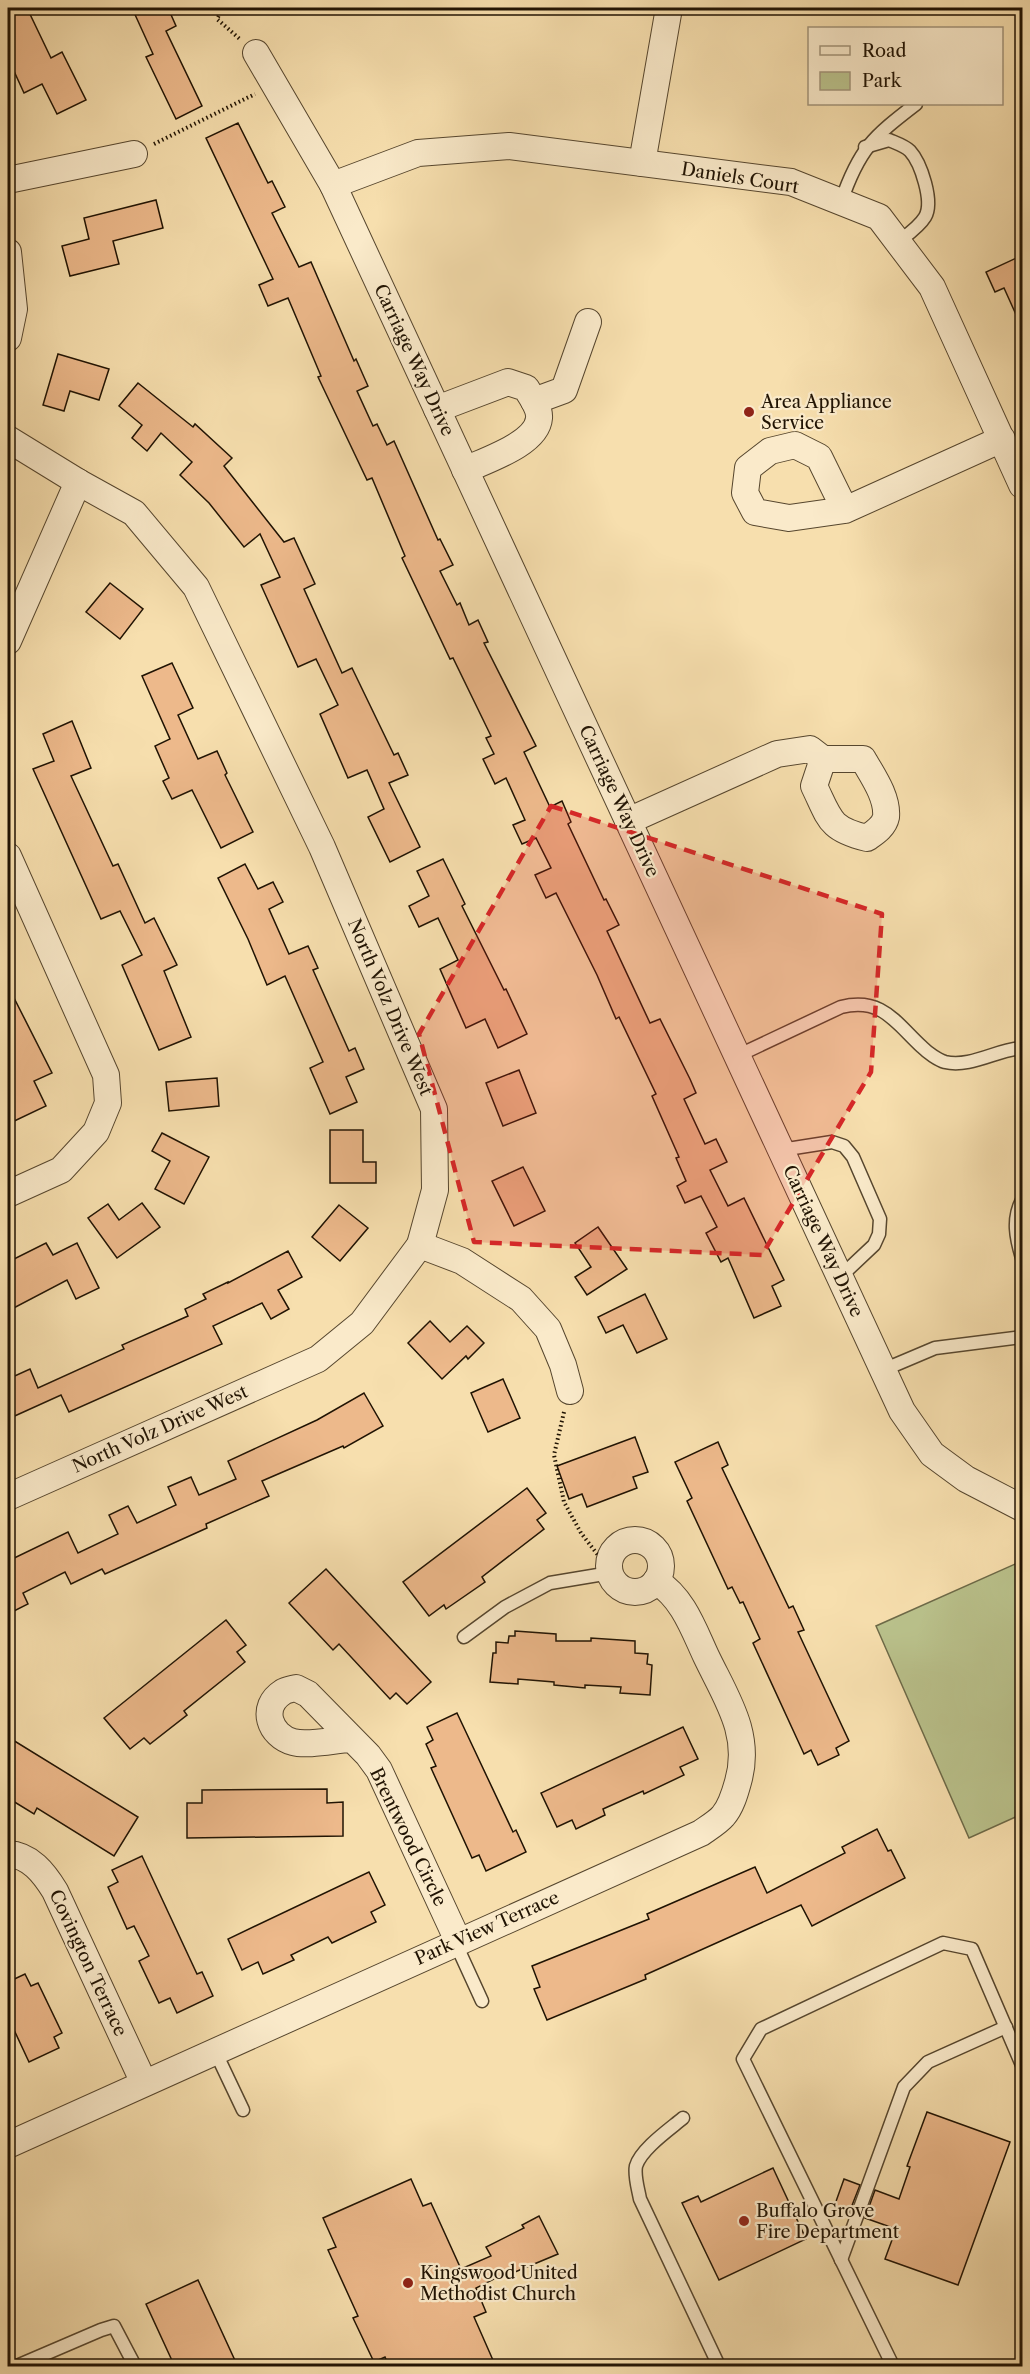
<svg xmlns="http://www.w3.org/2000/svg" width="1030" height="2374" font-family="'Libre Caslon Text',serif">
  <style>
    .green { fill: #bac28c; stroke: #6d6a48; stroke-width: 1.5 }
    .building { fill: #edb98b; stroke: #201303; stroke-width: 1.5 }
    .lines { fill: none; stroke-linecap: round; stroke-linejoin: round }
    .lane-casing { stroke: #56462e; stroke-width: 15 }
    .street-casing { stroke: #56462e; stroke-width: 28 }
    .path { stroke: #201303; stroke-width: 4; stroke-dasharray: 1.5 3; stroke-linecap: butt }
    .lane { stroke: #faeaca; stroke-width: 12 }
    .street { stroke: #faeaca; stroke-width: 26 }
    .marked { fill: #d62828; fill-opacity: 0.2; stroke: #d62828; stroke-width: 4.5; stroke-dasharray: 12 8; stroke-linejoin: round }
    .poi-dot { fill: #8f2418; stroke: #faeaca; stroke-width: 2 }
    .labels { text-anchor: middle; stroke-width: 4.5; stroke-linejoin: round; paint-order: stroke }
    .street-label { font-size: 18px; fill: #201303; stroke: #faeaca }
    .poi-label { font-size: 18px; fill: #201303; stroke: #faeaca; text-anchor: start }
  </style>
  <rect width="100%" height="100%" fill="#f7dfae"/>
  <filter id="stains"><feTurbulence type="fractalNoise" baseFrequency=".00333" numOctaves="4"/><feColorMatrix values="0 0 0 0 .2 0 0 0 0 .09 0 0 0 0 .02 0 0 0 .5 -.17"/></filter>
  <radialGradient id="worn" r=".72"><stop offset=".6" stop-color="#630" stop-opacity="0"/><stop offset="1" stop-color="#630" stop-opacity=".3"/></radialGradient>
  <polygon class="green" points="1022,1561 1022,1814 969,1838 876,1626"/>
  <g class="building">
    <polygon points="8,8 27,8 51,58 62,52 86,100 57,114 42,84 24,93 8,58"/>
    <polygon points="132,8 168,8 176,26 166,31 202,106 176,119 146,57 153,54"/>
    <polygon points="238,123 268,183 272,181 285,207 272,213 299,267 311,262 354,361 356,359 368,386 357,391 373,426 377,424 387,445 394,441 438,540 440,539 453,565 440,571 457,605 460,603 469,625 478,620 488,642 484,643 536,746 524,752 550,807 562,801 571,822 568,824 604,900 606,899 619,925 607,931 650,1023 660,1019 690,1079 696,1093 684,1099 705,1144 716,1139 727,1162 710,1170 728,1206 744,1198 784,1280 772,1286 781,1306 754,1318 728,1258 721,1262 706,1233 717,1227 701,1196 685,1203 677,1186 686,1181 676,1158 679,1157 652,1096 656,1094 619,1017 616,1019 597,975 556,893 546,898 535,875 551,868 536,838 522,844 513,825 525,820 506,778 495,784 483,759 494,754 486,738 491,736 453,658 450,659 402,558 405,556 372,478 367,480 338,419 318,377 321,376 288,298 268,306 259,285 273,279 206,138"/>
    <polygon points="156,200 163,228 113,241 119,264 70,276 62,246 89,239 84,218"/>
    <polygon points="1023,255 1023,330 1004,288 995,292 986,272"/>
    <polygon points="58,354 109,369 99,400 70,391 64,411 43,405"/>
    <polygon points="138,383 193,427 195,424 232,458 224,466 284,542 294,538 315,584 304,589 342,673 352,668 394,755 398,753 408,775 389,783 420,847 390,862 368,817 384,809 367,770 348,778 320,714 338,705 316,659 298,667 261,585 280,577 260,534 244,547 209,503 180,475 192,462 161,433 147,451 132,438 142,425 119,406"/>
    <polygon points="110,583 143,609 120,639 86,612"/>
    <polygon points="172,663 193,708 178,715 198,759 217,751 227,773 225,775 253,832 221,848 192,790 172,799 163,781 169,778 155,746 170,739 142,676"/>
    <polygon points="72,721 91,768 71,776 113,866 118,864 145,923 154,918 177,965 164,971 191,1037 159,1050 122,965 142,955 120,911 101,919 33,769 54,761 43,734"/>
    <polygon points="443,859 465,904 462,906 504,990 506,989 527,1034 498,1048 485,1019 466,1028 440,969 458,960 438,918 419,927 409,906 429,896 417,871"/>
    <polygon points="245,864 258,889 273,882 283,902 269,909 289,954 308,946 318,968 313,970 349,1051 355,1048 364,1069 346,1077 357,1102 330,1114 310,1068 323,1062 285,976 267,985 248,939 218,878"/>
    <polygon points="8,986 52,1073 34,1081 46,1106 8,1124"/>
    <polygon points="519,1070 536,1113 503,1126 486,1083"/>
    <polygon points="217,1078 219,1106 169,1111 166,1082"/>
    <polygon points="330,1130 363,1130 363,1162 376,1162 376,1183 330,1183"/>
    <polygon points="162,1133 209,1157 184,1204 155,1189 170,1161 152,1151"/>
    <polygon points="523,1167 545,1211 514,1226 492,1181"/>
    <polygon points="142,1203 160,1227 117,1258 88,1218 108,1204 119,1220"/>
    <polygon points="339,1205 368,1228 340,1261 312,1237"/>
    <polygon points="598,1227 627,1269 587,1295 575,1277 591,1267 575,1243"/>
    <polygon points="46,1243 53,1255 77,1243 99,1288 76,1299 67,1280 8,1311 8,1262"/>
    <polygon points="288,1251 302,1277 278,1290 289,1309 271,1319 262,1303 213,1326 222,1344 69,1412 61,1395 8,1419 8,1379 30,1369 38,1388 124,1349 122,1345 188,1316 185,1309 206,1299 203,1294 228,1282 228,1283"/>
    <polygon points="645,1294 667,1339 637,1353 623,1325 606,1333 598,1317"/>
    <polygon points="430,1321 450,1342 467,1326 484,1343 468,1359 466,1356 442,1379 408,1343"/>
    <polygon points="503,1379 520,1418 488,1432 471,1393"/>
    <polygon points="364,1393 383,1426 344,1448 343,1446 262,1481 269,1496 206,1524 207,1528 105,1574 102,1569 71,1584 65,1572 23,1593 28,1604 8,1614 8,1561 68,1532 78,1553 118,1534 109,1515 128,1506 137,1523 176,1505 168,1487 191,1477 199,1495 236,1479 228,1461 317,1420"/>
    <polygon points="635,1437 648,1472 633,1477 637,1488 587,1507 582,1494 569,1499 557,1466"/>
    <polygon points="718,1442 728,1465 722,1468 789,1608 793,1606 804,1630 798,1632 849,1741 836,1748 839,1755 818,1765 811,1750 804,1754 753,1643 760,1639 743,1602 740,1603 732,1587 728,1589 687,1501 692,1498 675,1462"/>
    <polygon points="527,1488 546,1513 537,1520 544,1529 482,1577 485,1582 446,1609 444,1605 429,1616 403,1582"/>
    <polygon points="326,1569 431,1682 407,1704 396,1693 390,1699 339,1644 333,1650 289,1603"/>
    <polygon points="226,1620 246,1645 237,1652 245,1662 184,1711 187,1715 150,1744 144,1738 130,1749 104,1718"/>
    <polygon points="515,1631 556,1634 556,1641 591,1641 591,1638 635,1641 635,1653 648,1654 647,1664 652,1665 650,1695 620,1693 621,1687 585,1685 585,1688 554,1685 554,1682 518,1679 518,1684 490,1682 493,1653 496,1653 496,1642 508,1643 509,1636 515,1636"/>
    <polygon points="457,1713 513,1832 516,1830 526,1852 486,1871 479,1855 472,1858 431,1768 436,1766 426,1744 433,1740 427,1727"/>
    <polygon points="683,1727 698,1759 680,1767 684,1775 644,1794 643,1791 603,1809 605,1815 576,1829 572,1820 557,1827 541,1793"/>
    <polygon points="8,1737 138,1817 114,1856 37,1808 34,1814 8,1798"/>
    <polygon points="327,1789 327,1803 343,1802 343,1836 187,1838 187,1803 202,1803 202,1790"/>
    <polygon points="877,1829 888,1851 891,1850 905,1878 812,1926 801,1905 645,1975 646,1979 547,2020 534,1989 540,1987 532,1966 649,1919 647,1914 755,1867 767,1893 845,1853 842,1847"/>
    <polygon points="142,1856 197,1974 202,1972 213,1996 177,2013 170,1998 159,2003 139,1961 149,1956 134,1926 127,1929 108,1887 118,1882 112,1870"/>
    <polygon points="369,1872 385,1905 371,1912 376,1922 332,1943 328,1937 291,1955 294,1960 263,1974 258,1962 242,1970 228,1939"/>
    <polygon points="25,1974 31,1986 38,1983 62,2033 54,2037 59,2048 29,2062 8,2017 8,1982"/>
    <polygon points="927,2112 1010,2142 958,2285 885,2259 896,2229 865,2218 875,2190 899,2199 910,2167 907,2166"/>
    <polygon points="773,2168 806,2239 719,2280 682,2203 698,2196 701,2202"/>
    <polygon points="411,2179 423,2206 431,2203 461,2269 491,2256 486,2247 524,2228 522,2225 539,2216 558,2254 515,2272 514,2269 476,2288 486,2312 474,2317 496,2367 389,2367 385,2357 374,2362 353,2318 358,2316 328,2250 336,2247 323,2218"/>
    <polygon points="844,2179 860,2185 849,2213 834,2207"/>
    <polygon points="198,2280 238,2367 175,2367 146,2304"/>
  </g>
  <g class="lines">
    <g class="lane-casing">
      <g id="lane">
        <path d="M865,147L889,140C896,143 905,146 910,151C921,163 934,202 925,217C919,227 907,235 898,242"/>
        <path d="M841,202C859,149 873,137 916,104"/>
        <path d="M737,1056L841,1007C882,997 895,1022 922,1047C928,1053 938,1060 945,1062C971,1068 998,1049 1022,1048"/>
        <polyline points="781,1150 832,1142 844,1146 853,1157 880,1219 879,1234 874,1245 840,1277"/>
        <path d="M1022,1200C1012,1219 1016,1238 1022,1258"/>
        <polyline points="883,1370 935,1348 1022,1337"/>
        <polyline points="464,1637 505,1607 550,1583 610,1573"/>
        <polyline points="455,1942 482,2001"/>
        <polyline points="215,2051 243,2110"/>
        <path d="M683,2118C670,2129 641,2149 636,2166C634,2176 638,2188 640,2199L719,2366"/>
        <polyline points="841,2260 904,2087 928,2062 1006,2027"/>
        <polyline points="17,2366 101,2330 114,2326 135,2366"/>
        <polyline points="893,2366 743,2059 761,2029 943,1943 972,1949 1022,2065"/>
      </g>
    </g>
    <g class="street-casing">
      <g id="street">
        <polyline points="256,53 333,185 902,1411 932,1454 966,1479 1022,1508"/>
        <polyline points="642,163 669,8"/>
        <polyline points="8,180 134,154"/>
        <polyline points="333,185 418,153 509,146 791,182 879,217 932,287 1022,485"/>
        <polyline points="8,252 14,309 8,338"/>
        <polyline points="534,401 564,390 588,322"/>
        <path d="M437,409L508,382L526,388C531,396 540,408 539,418C537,444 486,460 465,470"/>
        <polyline points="8,439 78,482 134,513 196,587 322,847 434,1109 435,1190 420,1245 362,1323 318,1359 8,1497"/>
        <polyline points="845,510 819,457 795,445 770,451 748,468 745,493 755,512 789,518 845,510 1002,439"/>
        <polyline points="8,641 78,482"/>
        <path d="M628,821L777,754L810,749L823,759H863C872,775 888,797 886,817C884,827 874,833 867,838C829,829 830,819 814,786L823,759"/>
        <polyline points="8,856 106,1075 108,1103 96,1132 61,1170 8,1194"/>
        <polyline points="420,1245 462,1261 521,1299 548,1329 563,1365 570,1391"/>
        <circle cx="635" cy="1566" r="26"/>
        <path d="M350,1739C334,1740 307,1746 293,1742C270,1736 259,1707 283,1692C286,1690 292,1689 296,1688L308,1694L368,1755L379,1770L458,1941"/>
        <path d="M8,1854C30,1855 44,1873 55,1891L144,2083"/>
        <path d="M8,2145L701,1833C708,1828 718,1822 723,1816C731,1807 735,1793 738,1782C752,1734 726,1698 706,1656C693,1628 683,1598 656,1581"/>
      </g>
    </g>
    <g class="path">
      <polyline points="223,8 217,19 241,40"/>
      <polyline points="154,144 255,94"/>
      <polyline points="564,1412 554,1455 564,1502 581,1533 601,1559"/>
    </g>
    <use href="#lane" class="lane"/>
    <use href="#street" class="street"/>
  </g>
  <path class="marked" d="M551,806L882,914L871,1072L762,1255L474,1242L419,1034Z"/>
  <g class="poi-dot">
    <circle cx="749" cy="412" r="6"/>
    <circle cx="744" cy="2221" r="6"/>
    <circle cx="408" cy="2283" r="6"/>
  </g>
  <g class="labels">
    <g class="street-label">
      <text transform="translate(740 178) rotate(9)" y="6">Daniels Court</text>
      <text transform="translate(414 360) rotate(65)" y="6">Carriage Way Drive</text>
      <text transform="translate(619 801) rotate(65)" y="6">Carriage Way Drive</text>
      <text transform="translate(390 1007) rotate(67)" y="6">North Volz Drive West</text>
      <text transform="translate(823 1241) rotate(65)" y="6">Carriage Way Drive</text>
      <text transform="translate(160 1429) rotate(-24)" y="6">North Volz Drive West</text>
      <text transform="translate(408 1837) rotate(64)" y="6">Brentwood Circle</text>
      <text transform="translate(487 1928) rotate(-24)" y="6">Park View Terrace</text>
      <text transform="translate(88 1963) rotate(65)" y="6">Covington Terrace</text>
    </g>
    <g class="poi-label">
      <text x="761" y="408">Area Appliance<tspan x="761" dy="21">Service</tspan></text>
      <text x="756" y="2217">Buffalo Grove<tspan x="756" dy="21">Fire Department</tspan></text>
      <text x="420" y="2279">Kingswood United<tspan x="420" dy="21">Methodist Church</tspan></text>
    </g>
  </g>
  <rect width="1030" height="2374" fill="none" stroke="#f7dfae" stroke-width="30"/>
  <rect x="9" y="9" width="1012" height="2356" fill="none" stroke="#201303" stroke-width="3"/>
  <rect x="15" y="15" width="1000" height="2344" fill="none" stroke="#201303" stroke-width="1.5"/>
  <rect x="808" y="27" width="195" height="78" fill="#faeaca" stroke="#a3947a" stroke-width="1.5"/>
  <rect x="820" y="46" width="30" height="9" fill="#faeaca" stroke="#a3947a" stroke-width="1.5"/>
  <text x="862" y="57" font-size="18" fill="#201303">Road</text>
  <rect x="820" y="72" width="30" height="18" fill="#bac28c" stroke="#a3947a" stroke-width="1.5"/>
  <text x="862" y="87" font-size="18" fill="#201303">Park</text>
  <rect width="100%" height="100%" filter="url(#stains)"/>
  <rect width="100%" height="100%" fill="url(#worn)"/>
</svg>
